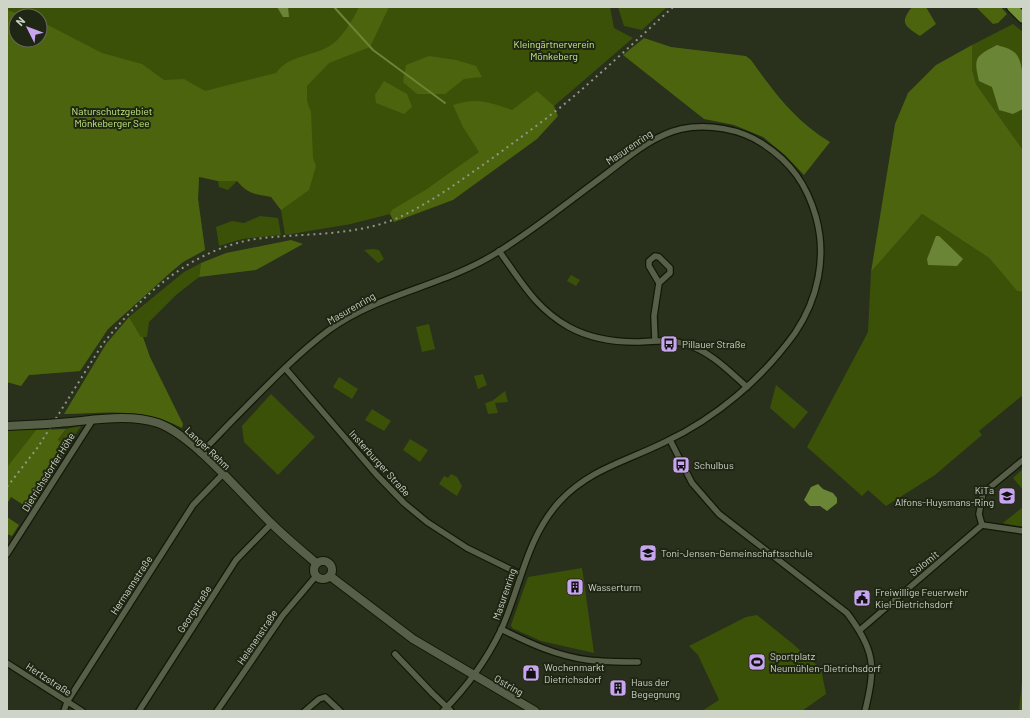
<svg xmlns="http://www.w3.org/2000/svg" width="1030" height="718" font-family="Barlow,sans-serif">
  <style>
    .green { fill: #3c5108; fill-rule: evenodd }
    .forest { fill: #4c640d }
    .water { fill: #6a8535 }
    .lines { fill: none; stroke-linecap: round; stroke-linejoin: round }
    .stream { stroke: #6a8535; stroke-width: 2 }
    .street-casing { stroke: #111806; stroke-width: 8 }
    .secondary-casing { stroke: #111806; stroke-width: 10 }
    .highway-casing { stroke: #111806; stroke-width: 12 }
    .street { stroke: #575f49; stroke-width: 5.5 }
    .secondary { stroke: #575f49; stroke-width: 8 }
    .highway { stroke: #729034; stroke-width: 10 }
    .rail { stroke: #919687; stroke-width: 2; stroke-dasharray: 2 4; stroke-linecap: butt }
    .secondary-bridge-casing { stroke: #111806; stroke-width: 10; stroke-linecap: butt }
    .secondary-bridge { stroke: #575f49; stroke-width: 8 }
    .labels { text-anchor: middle; stroke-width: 4; stroke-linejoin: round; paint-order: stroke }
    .park-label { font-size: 10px; fill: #c6ed81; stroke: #1f2613 }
    .street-label { font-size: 10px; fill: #cfd4c8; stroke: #1f2613 }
    .poi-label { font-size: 10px; fill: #cfd4c8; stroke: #1f2613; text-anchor: start }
  </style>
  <rect width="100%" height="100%" fill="#29301c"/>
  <g class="green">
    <path d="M7,7H610L614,28L633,38L554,106L506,134L390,214L351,224L285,235L281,210L280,167L237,181L228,190L219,187L218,181L199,176L198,199L205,250L183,262L171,272L108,329L80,371L29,375L21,386L7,382ZM16,16H40V40H16Z"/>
    <polygon points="618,7 667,7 642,30 624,26"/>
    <polygon points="1013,24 1023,32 1023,150 976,84 972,69 972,45"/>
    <polygon points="922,214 989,258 1017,291 1023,292 1023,395 979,431 982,435 935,475 886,506 868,490 862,496 807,447 868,332 871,272"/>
    <polygon points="260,216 278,218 281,235 242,239 219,246 216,227 232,221 244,223"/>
    <polygon points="373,249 379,250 384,259 378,263 364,250"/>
    <polygon points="201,263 199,277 176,295 149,322 147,337 141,337 129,317 184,272"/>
    <polygon points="571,275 580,280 576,286 567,281"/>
    <polygon points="429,324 435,349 422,352 416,327"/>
    <polygon points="483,374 487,385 478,389 474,376"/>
    <polygon points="339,377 358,389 352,399 333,387"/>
    <polygon points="776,385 808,412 794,429 770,408"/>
    <polygon points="505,391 508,402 495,403 498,413 488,414 485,403 492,401"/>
    <polygon points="271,394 315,437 278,475 244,442 242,426"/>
    <polygon points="372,409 391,421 384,431 365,420"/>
    <polygon points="81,426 67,447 58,441 66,429"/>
    <polygon points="7,430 36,430 7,467"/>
    <polygon points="410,439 428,450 420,462 403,450"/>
    <polygon points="1023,469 1023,490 1013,478"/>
    <polygon points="451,474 457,477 462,486 457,496 439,484 444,476 448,478"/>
    <polygon points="1023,507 1023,527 1003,523"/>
    <polygon points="582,568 594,653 541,641 512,628 511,625 528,577"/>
    <polygon points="757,615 793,644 821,669 826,694 802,711 702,711 719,700 698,655 689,646 746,617"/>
    <polygon points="1023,672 1023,711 1019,711"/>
  </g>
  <g class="forest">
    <path d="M359,7H389L370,47L329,63L307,86V101L311,112L313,158L316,166L309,190L281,210L271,197C254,194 248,194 237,181H218L199,177L198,199L205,250L183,262L171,272L108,329L80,371L29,375L21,386L7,382V10L25,16H16V40H40V21L102,53L142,64L164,80L184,79L205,91L276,73C288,56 308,57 326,48C340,42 353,20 359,7Z"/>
    <path d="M912,7H926L936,24L920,36C905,26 899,23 912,7Z"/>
    <polygon points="976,7 1001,7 1007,14 998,23 993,24"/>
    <path d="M644,38L671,47L746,56L751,60C774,92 795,121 830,142L804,175L785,155L763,137L734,125L704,119L623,55Z"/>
    <polygon points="972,45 972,69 976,84 1023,150 1023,292 1017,291 989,258 922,214 871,272 895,124 908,93 936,65"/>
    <polygon points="429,56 456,60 476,66 482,77 464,79 445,94 417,94 403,82 406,65"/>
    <polygon points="384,81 407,94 412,107 404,114 376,103 375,95"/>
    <path d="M537,91L554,106L558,116L537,139L453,200L394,222L390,214L392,210L425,190L479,152L463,127L453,105C477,97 489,102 512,110Z"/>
    <polygon points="291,240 303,244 256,270 199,277 201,263 226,253"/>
    <path d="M129,317L141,337H143L150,357L183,424L182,428C143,407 106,413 64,414L106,344Z"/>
    <polygon points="66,429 58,440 67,447 30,509 11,497 7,504 7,467 36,430"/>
    <polygon points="7,517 19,525 12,536 7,534"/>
  </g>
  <g class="water">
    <polygon points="277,7 288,7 289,17 283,17"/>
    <path d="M997,45C1003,47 1009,48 1014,52C1026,61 1023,95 1023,109L1013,114L999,110L992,87L979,81C973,57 976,56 997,45Z"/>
    <polygon points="936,236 939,236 963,259 957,266 928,265 927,259"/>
    <polygon points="818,484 823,489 833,493 837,498 837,503 827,511 820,506 810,506 804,500 811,487"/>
  </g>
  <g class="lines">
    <polyline class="stream" points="334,7 373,50 445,103"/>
    <g class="street-casing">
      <g id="street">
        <path d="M499,251C521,281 535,308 569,327C589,338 614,342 636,342C655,342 666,338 685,344C710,351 728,370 747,387"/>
        <polyline points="655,340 654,316 659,283 649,266 649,261 655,256 659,257 670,268 670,273 659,283"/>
        <polyline points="285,368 376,474 404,503 427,522 467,548 520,574"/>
        <path d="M670,440L692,483L719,514L847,613C875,650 876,666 865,711"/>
        <path d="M200,453C211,444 220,433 230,423C262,391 293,357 329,330C380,293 445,286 498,252C534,230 568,202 602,177C626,159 651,136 681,129C707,123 741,129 763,144C791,162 807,185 816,217C827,257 818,299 795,333C762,379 716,418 665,442C627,461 590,469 560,501C526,538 521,586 501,630C486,661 467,687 443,711"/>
        <polyline points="982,525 979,514 983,493 1023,460"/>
        <polyline points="982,525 1023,531"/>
        <polyline points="7,554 92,421"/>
        <path d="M501,629C529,643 557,656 588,660C605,662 621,662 638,662"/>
        <polyline points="860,630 982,525"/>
        <polyline points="395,654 433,694 451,711"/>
        <polyline points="7,663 82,711"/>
        <polyline points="64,711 67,702 193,505 222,475"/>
        <polyline points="139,711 236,560 271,524"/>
        <polyline points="217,711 283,615 316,576"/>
        <polyline points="305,711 319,699 325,697 340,711"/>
      </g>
    </g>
    <g class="secondary-casing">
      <g id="secondary">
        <path d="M58,423C90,421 127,413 158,423C194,436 242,495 271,523C285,537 301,550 316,563"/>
        <polyline points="7,426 47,424"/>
        <circle cx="323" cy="570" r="9"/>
        <polyline points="330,576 413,639 535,711"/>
      </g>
    </g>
    <g class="highway-casing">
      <polyline id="highway" points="1012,7 1023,18"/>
    </g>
    <use href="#street" class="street"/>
    <use href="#secondary" class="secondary"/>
    <use href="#highway" class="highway"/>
    <path class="rail" d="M7,487L38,447L102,345C143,293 195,246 263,238C310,233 359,236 402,216C435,200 464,178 494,157C521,137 548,118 573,97C607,68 640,37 673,7"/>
    <g class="secondary-bridge-casing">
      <polyline id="secondary-bridge" points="47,424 58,423"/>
    </g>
    <use href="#secondary-bridge" class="secondary-bridge"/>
  </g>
  <defs>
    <g id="bus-square" transform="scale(0.9)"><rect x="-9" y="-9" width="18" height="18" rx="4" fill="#c8a6ef" stroke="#1f2613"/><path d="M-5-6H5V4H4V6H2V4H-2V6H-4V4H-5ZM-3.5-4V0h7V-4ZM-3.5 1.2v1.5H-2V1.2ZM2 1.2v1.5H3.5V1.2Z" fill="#111"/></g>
    <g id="school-square" transform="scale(0.9)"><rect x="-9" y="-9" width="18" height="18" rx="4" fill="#c8a6ef" stroke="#1f2613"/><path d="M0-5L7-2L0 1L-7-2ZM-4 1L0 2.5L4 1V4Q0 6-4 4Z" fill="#111"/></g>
    <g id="building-square" transform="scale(0.9)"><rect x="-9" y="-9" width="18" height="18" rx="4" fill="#c8a6ef" stroke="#1f2613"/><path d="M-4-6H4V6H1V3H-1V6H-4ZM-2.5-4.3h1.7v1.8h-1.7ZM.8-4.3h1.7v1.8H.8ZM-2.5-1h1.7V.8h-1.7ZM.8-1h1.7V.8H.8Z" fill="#111"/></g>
    <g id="civic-square" transform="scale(0.9)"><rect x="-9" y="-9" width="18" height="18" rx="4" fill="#c8a6ef" stroke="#1f2613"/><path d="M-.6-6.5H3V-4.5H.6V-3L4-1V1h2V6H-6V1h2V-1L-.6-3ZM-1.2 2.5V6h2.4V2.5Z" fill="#111"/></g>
    <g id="stadium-square" transform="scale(0.9)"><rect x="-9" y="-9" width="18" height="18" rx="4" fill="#c8a6ef" stroke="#1f2613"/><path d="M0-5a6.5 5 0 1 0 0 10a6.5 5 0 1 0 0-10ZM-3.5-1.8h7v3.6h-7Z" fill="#111"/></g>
    <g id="shop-square" transform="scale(0.9)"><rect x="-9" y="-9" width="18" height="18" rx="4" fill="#c8a6ef" stroke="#1f2613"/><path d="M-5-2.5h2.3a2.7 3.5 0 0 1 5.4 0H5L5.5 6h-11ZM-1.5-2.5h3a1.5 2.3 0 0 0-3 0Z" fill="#111"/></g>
  </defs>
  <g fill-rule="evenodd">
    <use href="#bus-square" x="669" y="344"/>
    <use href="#bus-square" x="681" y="465"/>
    <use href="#school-square" x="1007" y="496"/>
    <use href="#school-square" x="648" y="553"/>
    <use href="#building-square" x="575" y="587"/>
    <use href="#civic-square" x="862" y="598"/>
    <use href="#stadium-square" x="757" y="662"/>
    <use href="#shop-square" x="531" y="673"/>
    <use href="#building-square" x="618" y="688"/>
  </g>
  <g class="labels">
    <g class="park-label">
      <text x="554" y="48">Kleingärtnerverein<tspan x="554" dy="12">Mönkeberg</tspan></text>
      <text x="112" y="115">Naturschutzgebiet<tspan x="112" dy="12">Mönkeberger See</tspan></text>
    </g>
    <g class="street-label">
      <text transform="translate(629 147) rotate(-34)" y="4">Masurenring</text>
      <text transform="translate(351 308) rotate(-30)" y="4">Masurenring</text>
      <text transform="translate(208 448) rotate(43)" y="4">Langer Rehm</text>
      <text transform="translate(380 463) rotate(48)" y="4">Insterburger Straße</text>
      <text transform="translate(48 472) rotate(-58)" y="4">Dietrichsdorfer Höhe</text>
      <text transform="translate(924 563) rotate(-39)" y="4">Solomit</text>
      <text transform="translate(131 585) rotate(-57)" y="4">Hermannstraße</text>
      <text transform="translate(504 594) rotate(-71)" y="4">Masurenring</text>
      <text transform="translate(194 609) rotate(-57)" y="4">Georgstraße</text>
      <text transform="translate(257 637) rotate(-56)" y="4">Helenenstraße</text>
      <text transform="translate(49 679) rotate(33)" y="4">Hertzstraße</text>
      <text transform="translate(509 685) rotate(30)" y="4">Ostring</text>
    </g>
    <g class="poi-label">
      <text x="682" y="348">Pillauer Straße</text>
      <text x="694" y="469">Schulbus</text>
      <text x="994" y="494" text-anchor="end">KiTa<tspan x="994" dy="12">Alfons-Huysmans-Ring</tspan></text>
      <text x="661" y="557">Toni-Jensen-Gemeinschaftsschule</text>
      <text x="588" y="591">Wasserturm</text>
      <text x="875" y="596">Freiwillige Feuerwehr<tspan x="875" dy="12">Kiel-Dietrichsdorf</tspan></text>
      <text x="770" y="660">Sportplatz<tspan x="770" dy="12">Neumühlen-Dietrichsdorf</tspan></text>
      <text x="544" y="671">Wochenmarkt<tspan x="544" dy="12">Dietrichsdorf</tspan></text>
      <text x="631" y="686">Haus der<tspan x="631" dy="12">Begegnung</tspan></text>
    </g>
  </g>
  <rect width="1030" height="718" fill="none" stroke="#cfd4c8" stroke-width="16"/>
  <g transform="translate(28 28) rotate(312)"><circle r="19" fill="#1f2613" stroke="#656c5b"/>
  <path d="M0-3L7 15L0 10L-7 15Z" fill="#c8a6ef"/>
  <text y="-6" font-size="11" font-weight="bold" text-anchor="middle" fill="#cfd4c8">N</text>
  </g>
</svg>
